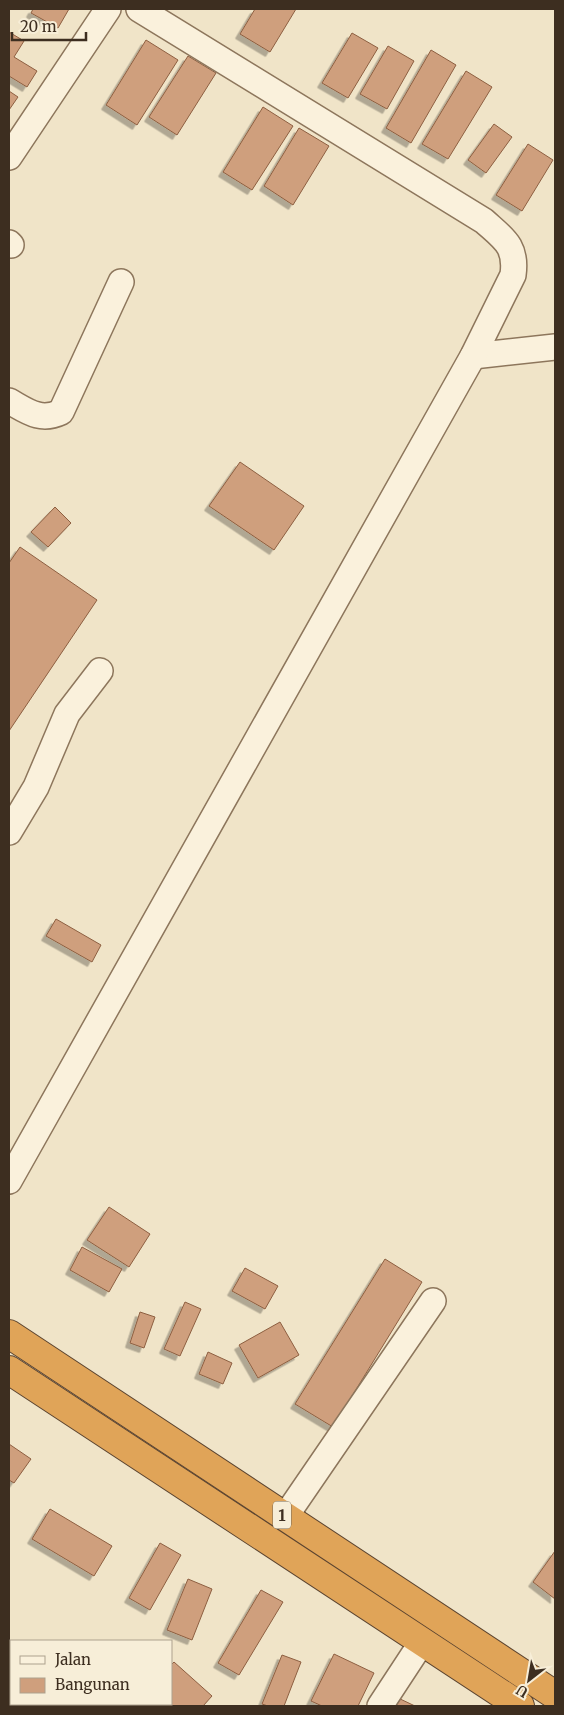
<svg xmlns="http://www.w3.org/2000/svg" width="564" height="1715" font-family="Merriweather,serif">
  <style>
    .building { fill: #cf9f7d; stroke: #8d5f41; filter: url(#shadow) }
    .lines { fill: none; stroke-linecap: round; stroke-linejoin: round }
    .minor-casing { stroke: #8d765c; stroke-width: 28 }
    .highway-casing { stroke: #5b4430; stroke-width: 30 }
    .minor { stroke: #faf1dc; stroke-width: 25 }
    .highway { stroke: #e0a458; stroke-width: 28 }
    .labels { text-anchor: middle; stroke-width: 4; stroke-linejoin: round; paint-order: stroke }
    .shield { fill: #f7eed8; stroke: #756857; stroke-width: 1 }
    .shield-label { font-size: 16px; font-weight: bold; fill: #3d2e20 }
  </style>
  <defs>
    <filter id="shadow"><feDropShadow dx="-4.5" dy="4.5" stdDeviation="0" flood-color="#0004"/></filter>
  </defs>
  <rect width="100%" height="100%" fill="#f0e4c8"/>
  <g class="building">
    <polygon points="33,9 69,9 58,28 31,13"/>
    <polygon points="255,9 296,9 270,52 240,34"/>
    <polygon points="9,32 24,41 14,57 37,71 27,87 9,76"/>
    <polygon points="352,33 378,48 348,98 322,83"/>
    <polygon points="146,40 178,60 137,125 106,105"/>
    <polygon points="388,46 414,61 387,109 360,94"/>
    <polygon points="431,50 456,65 411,143 386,128"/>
    <polygon points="188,56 216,73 177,135 149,117"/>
    <polygon points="466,71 492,87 448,159 422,144"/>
    <polygon points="9,91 18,97 9,110"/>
    <polygon points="263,107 293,126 252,190 223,172"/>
    <polygon points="494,124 512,137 486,173 468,160"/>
    <polygon points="299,128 329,146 293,205 264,186"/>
    <polygon points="528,144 553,160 522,211 496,195"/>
    <polygon points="240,462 304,506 274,550 209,506"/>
    <polygon points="55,507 71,523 48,547 31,532"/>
    <polygon points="20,547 97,600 9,731 9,563"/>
    <polygon points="56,919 101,945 92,962 46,936"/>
    <polygon points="109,1207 150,1234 129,1267 87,1240"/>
    <polygon points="82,1247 122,1269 109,1292 70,1270"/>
    <polygon points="385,1259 422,1282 333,1427 295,1404"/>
    <polygon points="245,1268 278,1286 265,1309 232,1291"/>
    <polygon points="185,1302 201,1309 180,1356 164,1349"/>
    <polygon points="140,1312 155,1317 144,1348 130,1343"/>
    <polygon points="280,1322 299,1355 258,1378 239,1345"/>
    <polygon points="208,1352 232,1363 223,1384 199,1374"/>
    <polygon points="9,1444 31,1459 14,1483 9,1480"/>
    <polygon points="50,1509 112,1546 94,1576 32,1539"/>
    <polygon points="160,1543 181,1555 150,1610 129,1598"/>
    <polygon points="555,1551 555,1599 533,1582"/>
    <polygon points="188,1579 212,1589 192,1640 167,1630"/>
    <polygon points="261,1590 283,1602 239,1675 218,1663"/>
    <polygon points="334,1654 374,1673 358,1706 322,1706 311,1701"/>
    <polygon points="282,1655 301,1662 284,1706 268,1706 262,1704"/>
    <polygon points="174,1662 212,1696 203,1706 167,1706 164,1704 171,1704 171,1665"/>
    <polygon points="396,1697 415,1706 391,1706"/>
  </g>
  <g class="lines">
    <g class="minor-casing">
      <g id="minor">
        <polyline points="9,157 108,9"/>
        <polyline points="9,243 11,245"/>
        <polyline points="473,356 555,347"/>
        <path d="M9,401C27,411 40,422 61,412L121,282"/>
        <polyline points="9,832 36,787 67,714 100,671"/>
        <path d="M9,1181L473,356L513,275C517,246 504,239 484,221L139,9"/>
        <polyline points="285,1517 433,1301"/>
        <polyline points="380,1706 422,1642"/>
      </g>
    </g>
    <g class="highway-casing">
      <g id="highway">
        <polyline points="9,1334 555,1695"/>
        <polyline points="9,1370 520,1706"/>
      </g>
    </g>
    <use href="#minor" class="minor"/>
    <use href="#highway" class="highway"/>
  </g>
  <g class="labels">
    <rect class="shield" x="273" y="1501.5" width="18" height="27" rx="4"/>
    <g class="shield-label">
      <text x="282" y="1521">1</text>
    </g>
  </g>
  <rect width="564" height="1715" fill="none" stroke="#3d2e20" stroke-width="20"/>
  <rect x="10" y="1640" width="162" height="65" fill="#f7eed8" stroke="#ada18e"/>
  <rect x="20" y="1656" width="25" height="8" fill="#faf1dc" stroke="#ada18e"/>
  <text x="55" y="1665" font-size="15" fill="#3d2e20">Jalan</text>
  <rect x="20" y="1678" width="25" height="15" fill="#cf9f7d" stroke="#ada18e"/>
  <text x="55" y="1690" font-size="15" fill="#3d2e20">Bangunan</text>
  <g transform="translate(529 1680) rotate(211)" stroke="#f7eed8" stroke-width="4" paint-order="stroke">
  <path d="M0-4L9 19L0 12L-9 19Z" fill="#3d2e20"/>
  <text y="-8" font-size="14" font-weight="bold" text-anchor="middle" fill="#3d2e20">U</text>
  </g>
  <path d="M12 32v8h74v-8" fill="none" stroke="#3d2e20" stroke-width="2.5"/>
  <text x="20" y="32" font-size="15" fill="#3d2e20" stroke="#f7eed8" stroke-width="4" paint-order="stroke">20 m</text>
</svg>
